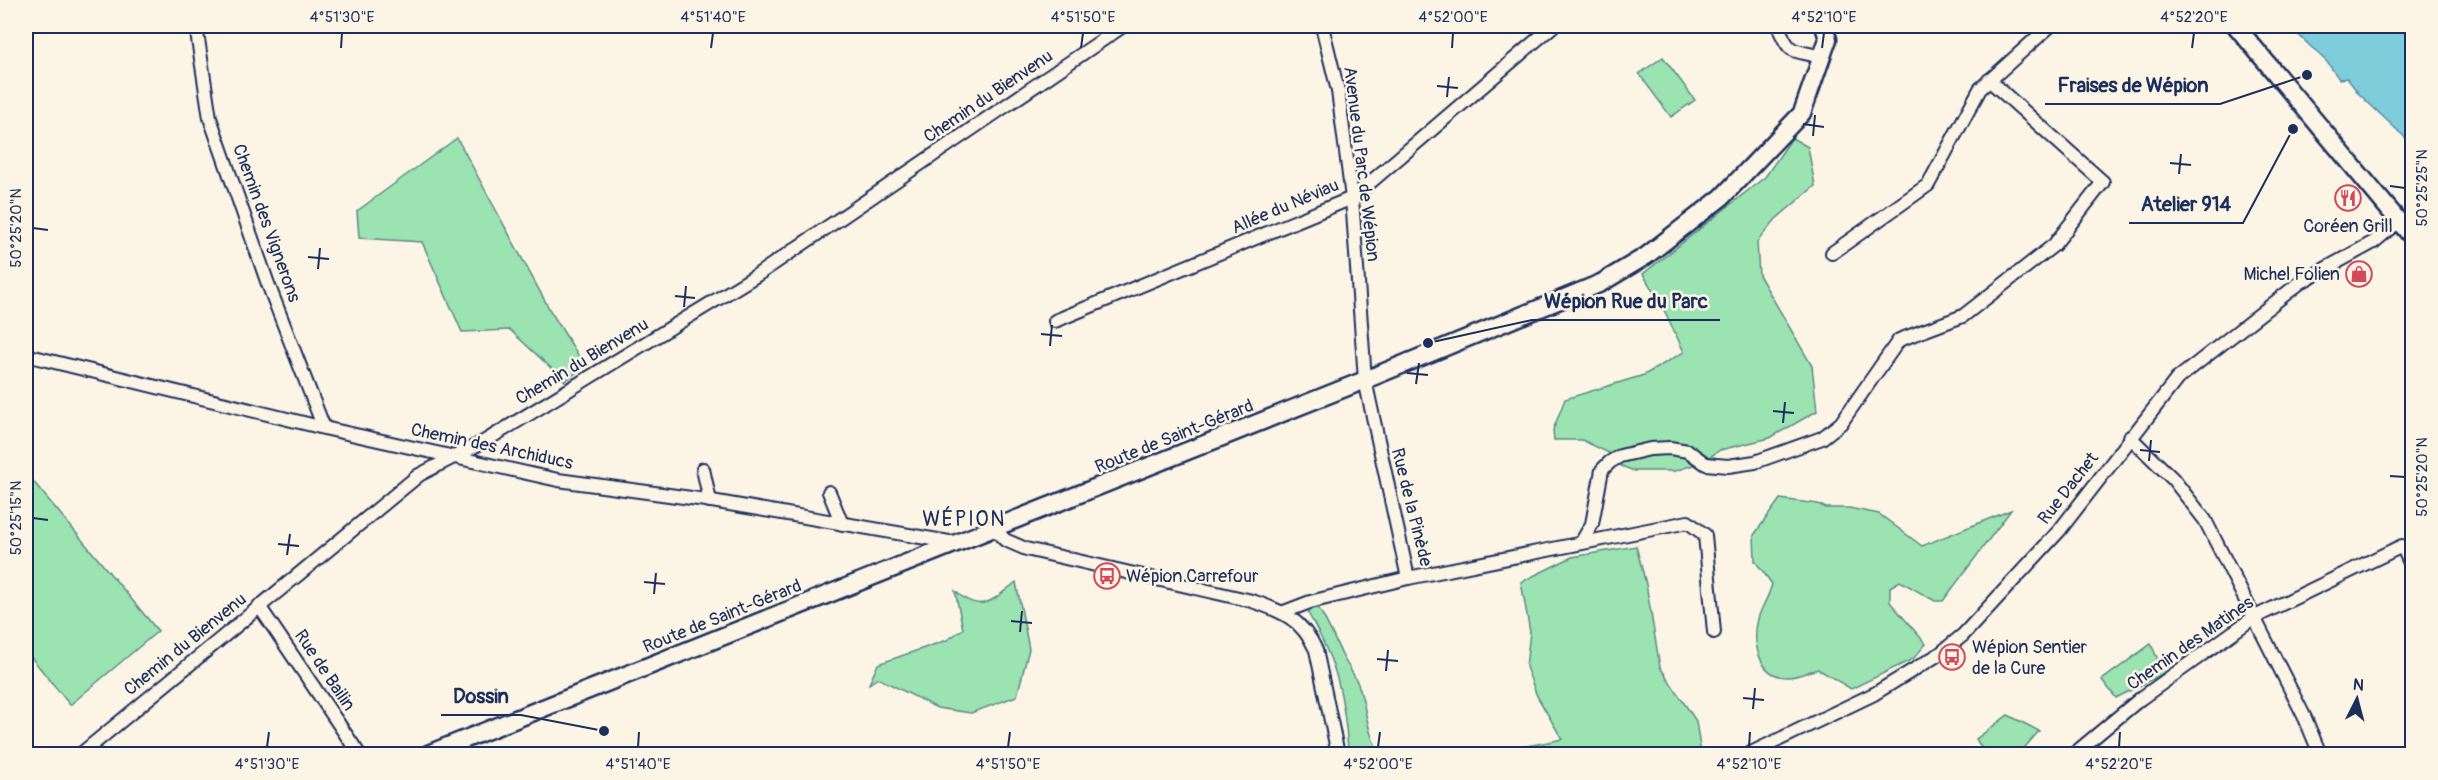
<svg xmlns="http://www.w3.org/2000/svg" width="2438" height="780" font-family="Pangolin,sans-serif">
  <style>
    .green { fill: #9be3b1; stroke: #5b8988; stroke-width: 1.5 }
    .water { fill: #7ecddb; stroke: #568ea9; stroke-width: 1.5 }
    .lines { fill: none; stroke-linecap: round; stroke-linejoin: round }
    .minor-casing { stroke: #1b2f5e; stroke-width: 16 }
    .major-casing { stroke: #1b2f5e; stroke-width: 21 }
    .minor { stroke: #fcf5e5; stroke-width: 12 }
    .major { stroke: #fcf5e5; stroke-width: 16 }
    .ticks { fill: none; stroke: #1b2f5e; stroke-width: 2 }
    .labels { text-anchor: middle; stroke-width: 5; stroke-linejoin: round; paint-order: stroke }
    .street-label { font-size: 18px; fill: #1b2f5e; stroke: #fcf5e5 }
    .poi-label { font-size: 18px; fill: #1b2f5e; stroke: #fcf5e5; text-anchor: start }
    .quarter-label { font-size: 21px; letter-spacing: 1.5px; fill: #1b2f5e; stroke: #fcf5e5 }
    .leader { fill: none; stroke: #1b2f5e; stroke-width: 2 }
    .callout-dot { fill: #1b2f5e; stroke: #fcf5e5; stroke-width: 2 }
    .callout-label { font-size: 20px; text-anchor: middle; font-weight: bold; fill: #1b2f5e; stroke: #fcf5e5; stroke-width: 5; stroke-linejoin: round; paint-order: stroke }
    .neatline { fill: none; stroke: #1b2f5e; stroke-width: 2 }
    .ticks-label { font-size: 15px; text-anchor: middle; fill: #1b2f5e }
  </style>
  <rect width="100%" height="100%" fill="#fcf5e5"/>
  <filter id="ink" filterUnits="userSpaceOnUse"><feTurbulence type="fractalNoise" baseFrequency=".0167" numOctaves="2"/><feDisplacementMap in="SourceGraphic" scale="12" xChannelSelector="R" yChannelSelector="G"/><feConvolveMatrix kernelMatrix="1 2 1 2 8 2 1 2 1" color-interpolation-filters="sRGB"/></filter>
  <g filter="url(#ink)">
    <g class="green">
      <polygon points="1663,57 1695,100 1671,117 1639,74"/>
      <polygon points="457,138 551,312 585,366 565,381 510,330 462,332 422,242 359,238 357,211"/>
      <polygon points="1792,138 1808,147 1815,186 1776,219 1757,242 1759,275 1812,366 1817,411 1770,438 1720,450 1702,462 1675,471 1634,471 1616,464 1609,453 1582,440 1554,440 1553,430 1565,399 1644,375 1684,352 1665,312 1643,274 1765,177"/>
      <polygon points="27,474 158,631 70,705 26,651"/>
      <path d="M1780,499L1818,504L1826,508H1849L1879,514L1922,546L2011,510L1943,601H1935L1900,581L1890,587V602L1926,644L1913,659L1851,689L1818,669C1809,671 1796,678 1786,677C1758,676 1752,641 1758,619C1761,607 1769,597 1772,584L1755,561L1754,535Z"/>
      <path d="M1636,546L1646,584L1660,667L1696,721L1701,754H1352L1348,748C1343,691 1337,664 1308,613L1317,606C1328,622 1334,638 1342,655C1347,665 1354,674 1358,684C1367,707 1366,735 1381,754C1442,753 1503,753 1562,739L1537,696L1526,667L1530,632L1521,582L1572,557Z"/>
      <path d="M1016,582L1029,649L1017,696L971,713L937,708L878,678L869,684L878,664L947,640L963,629L955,591C981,615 993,600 1016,582Z"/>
      <polygon points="2151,644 2164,673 2116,698 2102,680"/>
      <polygon points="2008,715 2039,731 2019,754 1985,754 1976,739"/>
    </g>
    <polygon class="water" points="2289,26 2412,26 2412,144 2359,94 2347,78 2339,79 2327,62"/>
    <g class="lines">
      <g class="minor-casing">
        <g id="minor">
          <polyline points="196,26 210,118 268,284 324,428"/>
          <polyline points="1322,26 1338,91 1352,198 1365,380 1408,578"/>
          <path d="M1778,26C1791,57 1791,48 1821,57"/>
          <polyline points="1832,253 1928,185 1980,89 2050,26"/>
          <polyline points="1055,321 1352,198 1553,26"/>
          <polyline points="26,355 324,428 558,480 706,500 955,543"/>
          <polyline points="2130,437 2173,479 2205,520 2305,718 2320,754"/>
          <polyline points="703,469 710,501"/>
          <polyline points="829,492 842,524"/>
          <path d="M994,528L1005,540L1026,549L1252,601C1282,611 1302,619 1316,650L1338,754H1335"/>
          <polyline points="1581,543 1592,524 1602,470 1610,462 1620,456 1650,449 1670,448 1688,451 1706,464 1728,466 1755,462 1822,438 1841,423 1899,340 1963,316 2054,245 2103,182 1989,80"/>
          <polyline points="259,606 359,754"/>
          <polyline points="1284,612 1310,602 1408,578 1688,522 1705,535 1714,632"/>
          <polyline points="81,754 419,475 485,441 757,275 1123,26"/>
          <polyline points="1749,754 1874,694 1941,653 1963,635 2059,531 2177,379 2301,282 2374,242 2400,220"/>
          <polyline points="2074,754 2140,699 2253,618 2402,546 2412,567"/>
        </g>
      </g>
      <g class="major-casing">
        <g id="major">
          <polyline points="2236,26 2412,237"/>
          <polyline points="428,754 1365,380 1601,283 1646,256 1722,197 1802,113 1828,39 1824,26"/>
        </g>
      </g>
      <use href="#minor" class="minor"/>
      <use href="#major" class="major"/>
    </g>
  </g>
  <path class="ticks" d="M341,48L342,33M711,48L713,33M1081,48L1083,33M1452,48L1453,33M1822,48L1824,33M2192,48L2194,33M1437,86L1458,88M1447,97L1449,77M1803,124L1824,127M1813,136L1815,115M2170,163L2191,165M2179,174L2181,154M2390,186L2405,188M33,228L48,230M308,257L329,259M318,269L320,248M675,296L695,298M684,307L686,286M1041,334L1062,336M1050,346L1052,325M1407,373L1428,375M1416,384L1419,363M1773,411L1794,413M1783,423L1785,402M2140,450L2160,452M2149,461L2151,440M2390,476L2405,477M33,518L48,520M278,544L299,546M287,555L290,534M644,582L665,584M654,594L656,573M1011,621L1032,623M1020,632L1022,611M1377,659L1398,661M1386,671L1388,650M1743,698L1764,700M1753,709L1755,688M267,747L269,732M638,747L639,732M1008,747L1010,732M1378,747L1380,732M1749,747L1750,732M2119,747L2120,732"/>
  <defs>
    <g id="restaurant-ring" transform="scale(1.35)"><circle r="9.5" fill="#fcf5e5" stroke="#d1495b" stroke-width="1.5"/><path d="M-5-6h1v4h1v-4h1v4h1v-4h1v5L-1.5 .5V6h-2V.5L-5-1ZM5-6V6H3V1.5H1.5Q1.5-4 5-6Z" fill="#d1495b"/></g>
    <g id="shop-ring" transform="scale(1.35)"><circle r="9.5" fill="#fcf5e5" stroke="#d1495b" stroke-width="1.5"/><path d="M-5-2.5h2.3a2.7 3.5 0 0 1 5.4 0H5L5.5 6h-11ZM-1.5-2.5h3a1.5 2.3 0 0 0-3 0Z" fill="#d1495b"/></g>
    <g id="bus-ring" transform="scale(1.35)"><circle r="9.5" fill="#fcf5e5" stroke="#d1495b" stroke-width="1.5"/><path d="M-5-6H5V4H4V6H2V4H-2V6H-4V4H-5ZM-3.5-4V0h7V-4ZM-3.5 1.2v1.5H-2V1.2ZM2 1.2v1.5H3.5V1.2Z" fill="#d1495b"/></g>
  </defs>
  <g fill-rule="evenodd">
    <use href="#restaurant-ring" x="2348" y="198"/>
    <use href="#shop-ring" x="2359" y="274"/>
    <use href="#bus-ring" x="1107" y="576"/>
    <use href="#bus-ring" x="1952" y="657"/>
  </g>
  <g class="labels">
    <g class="street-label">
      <text transform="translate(988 96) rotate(-34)" y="6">Chemin du Bienvenu</text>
      <text transform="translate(1362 164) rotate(83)" y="6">Avenue du Parc de Wépion</text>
      <text transform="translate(1285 206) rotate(-23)" y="6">Allée du Néviau</text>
      <text transform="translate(267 223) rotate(70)" y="6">Chemin des Vignerons</text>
      <text transform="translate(582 361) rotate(-31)" y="6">Chemin du Bienvenu</text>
      <text transform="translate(1174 436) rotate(-22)" y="6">Route de Saint-Gérard</text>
      <text transform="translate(492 446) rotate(12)" y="6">Chemin des Archiducs</text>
      <text transform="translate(2068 488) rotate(-52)" y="6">Rue Dachet</text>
      <text transform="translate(1412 507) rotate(76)" y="6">Rue de la Pinède</text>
      <text transform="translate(722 616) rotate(-22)" y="6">Route de Saint-Gérard</text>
      <text transform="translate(2190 643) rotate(-35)" y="6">Chemin des Matines</text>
      <text transform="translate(185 644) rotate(-39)" y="6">Chemin du Bienvenu</text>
      <text transform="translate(325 670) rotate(56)" y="6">Rue de Bailin</text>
    </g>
    <g class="poi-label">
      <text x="2348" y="232" text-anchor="middle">Coréen Grill</text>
      <text x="2340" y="280" text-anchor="end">Michel Folien</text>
      <text x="1126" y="582">Wépion Carrefour</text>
      <text x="1972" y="653">Wépion Sentier<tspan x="1972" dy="21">de la Cure</tspan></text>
    </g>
    <g class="quarter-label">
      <text x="964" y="526">WÉPION</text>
    </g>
  </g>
  <path class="leader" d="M2307 75L2220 104H2045M2293 129L2243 223H2129M1428 343L1532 320H1720M604 731L521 715H441"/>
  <g class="callout-dot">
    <circle cx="2307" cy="75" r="6"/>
    <circle cx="2293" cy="129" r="6"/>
    <circle cx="1428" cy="343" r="6"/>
    <circle cx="604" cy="731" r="6"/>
  </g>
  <g class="callout-label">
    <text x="2133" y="92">Fraises de Wépion</text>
    <text x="2186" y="211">Atelier 914</text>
    <text x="1626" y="308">Wépion Rue du Parc</text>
    <text x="481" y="703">Dossin</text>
  </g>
  <rect width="2438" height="780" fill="none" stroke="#fcf5e5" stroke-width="66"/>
  <g transform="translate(2357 699) rotate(6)" stroke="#fcf5e5" stroke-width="4.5" paint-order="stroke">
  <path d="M0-4.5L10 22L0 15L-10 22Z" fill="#1b2f5e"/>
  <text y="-9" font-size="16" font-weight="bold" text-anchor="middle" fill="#1b2f5e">N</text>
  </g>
  <rect x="33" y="33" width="2372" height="714" class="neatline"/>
  <g class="ticks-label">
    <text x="342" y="22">4°51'30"E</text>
    <text x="713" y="22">4°51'40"E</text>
    <text x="1083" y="22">4°51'50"E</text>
    <text x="1453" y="22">4°52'00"E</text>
    <text x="1824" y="22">4°52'10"E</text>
    <text x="2194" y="22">4°52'20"E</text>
    <text transform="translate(2422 188) rotate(-90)" y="5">50°25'25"N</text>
    <text transform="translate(16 228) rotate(-90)" y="5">50°25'20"N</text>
    <text transform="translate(2422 477) rotate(-90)" y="5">50°25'20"N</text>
    <text transform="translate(16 518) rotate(-90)" y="5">50°25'15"N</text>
    <text x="267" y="769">4°51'30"E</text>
    <text x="638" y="769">4°51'40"E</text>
    <text x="1008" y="769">4°51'50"E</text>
    <text x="1378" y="769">4°52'00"E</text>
    <text x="1749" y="769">4°52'10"E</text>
    <text x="2119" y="769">4°52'20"E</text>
  </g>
</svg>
